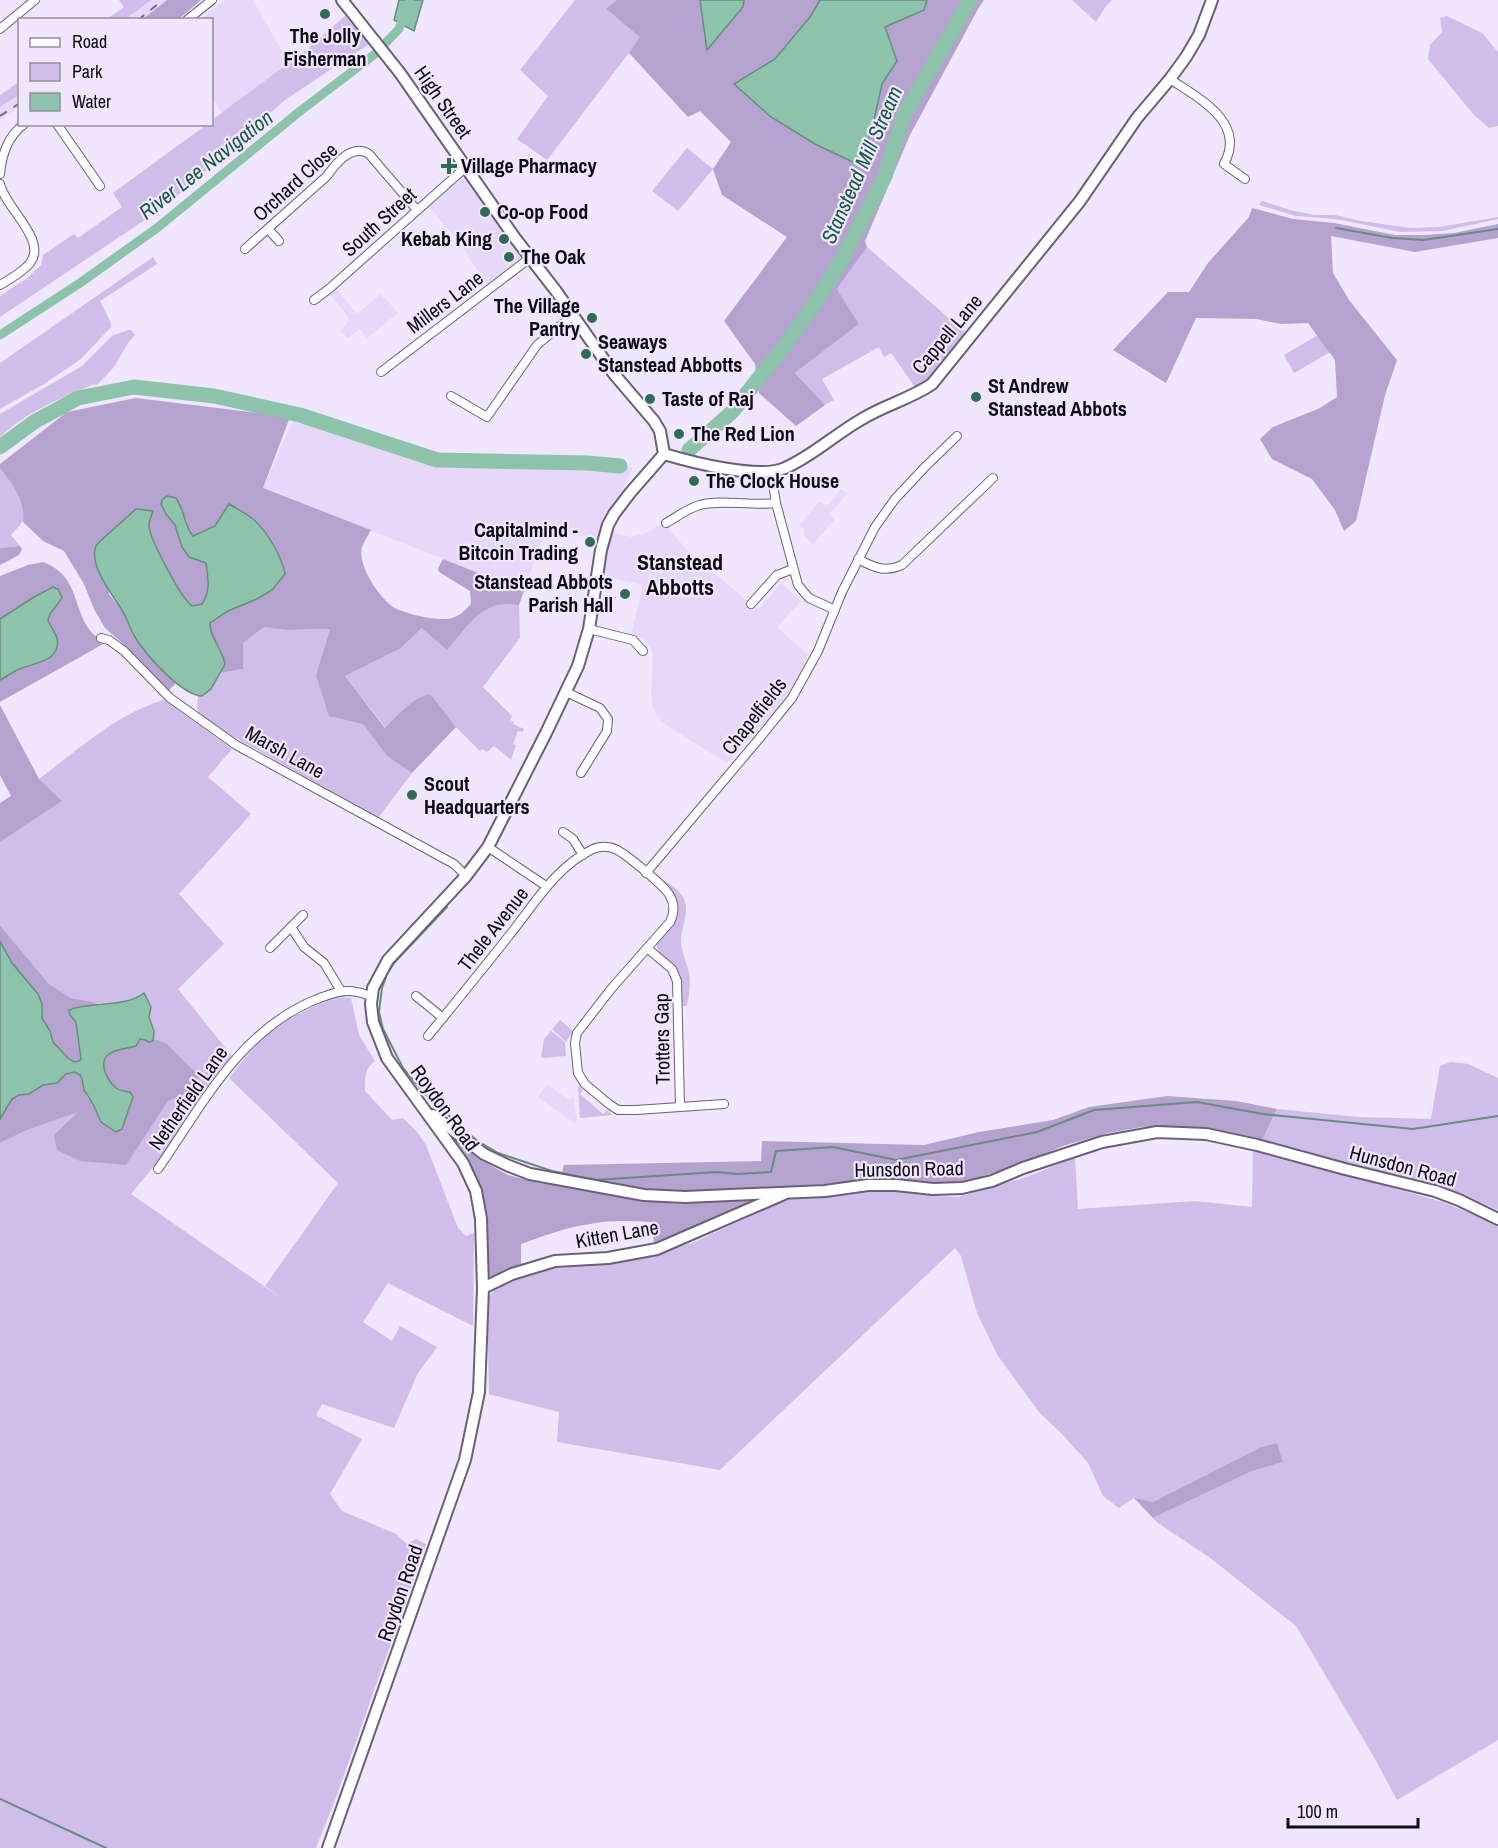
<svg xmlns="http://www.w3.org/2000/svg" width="1498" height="1848" font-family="'Archivo Narrow',sans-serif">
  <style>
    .built { fill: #e7d8fa }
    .green { fill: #d1bde9 }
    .forest { fill: #b6a2ce }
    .water { fill: #8ec3ab; stroke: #688c7e; stroke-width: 1.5 }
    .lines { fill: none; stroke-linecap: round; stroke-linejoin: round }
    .stream { stroke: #688c7e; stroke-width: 2 }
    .canal { stroke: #8ec3ab; stroke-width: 9 }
    .river { stroke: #8ec3ab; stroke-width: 15 }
    .street-casing { stroke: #6b6078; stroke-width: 10 }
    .secondary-casing { stroke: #6b6078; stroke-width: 14 }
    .street { stroke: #fff; stroke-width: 8 }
    .secondary { stroke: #fff; stroke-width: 10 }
    .rail { stroke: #726b7a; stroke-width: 2; stroke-dasharray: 8 8; stroke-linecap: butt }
    .poi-dot { fill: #326b54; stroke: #f0e6fd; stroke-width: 2 }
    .labels { text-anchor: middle; stroke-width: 4.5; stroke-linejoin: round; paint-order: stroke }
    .poi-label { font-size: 20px; font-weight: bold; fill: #0f0b14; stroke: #f0e6fd; text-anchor: start }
    .street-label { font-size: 20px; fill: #0f0b14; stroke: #f0e6fd }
    .water-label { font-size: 21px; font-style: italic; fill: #185942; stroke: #f0e6fd }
    .quarter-label { font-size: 22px; font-weight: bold; fill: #0f0b14; stroke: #f0e6fd }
  </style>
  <rect width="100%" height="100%" fill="#f0e6fd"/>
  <g class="built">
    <polygon points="151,0 167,0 143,19 126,20"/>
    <polygon points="226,0 253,0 289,63 222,113 212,98 212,20 199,20"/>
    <polygon points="19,95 19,107 0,119 0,107"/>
    <polygon points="464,176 521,258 488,283 471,262 464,248 429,207"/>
    <polygon points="338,287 338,291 357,314 381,294 398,313 367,338 360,329 347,338 340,330 348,323 349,318 332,297 328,296"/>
    <polygon points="293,421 434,464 633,467 598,539 545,531 524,591 263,488"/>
    <polygon points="841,489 847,494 830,514 835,519 813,544 804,536 804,529 799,525 820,501 825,505 829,504"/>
    <polygon points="663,523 701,565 713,572 758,610 781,583 801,601 777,627 808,655 797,679 775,712 727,763 661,722 653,708 651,694 653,654 650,647 643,639 631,634 643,585 603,576 612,532 631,537 646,533"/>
    <polygon points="547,1084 568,1100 571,1099 573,1096 577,1119 576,1124 538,1097"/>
  </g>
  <g class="green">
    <polygon points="119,0 151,0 126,19 107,19 124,7"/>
    <polygon points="575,0 617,0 607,10 641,37 547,160 517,139 548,96 520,70"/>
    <polygon points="1072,0 1112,0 1106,6 1096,22"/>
    <polygon points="345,16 369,44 285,100 187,188 146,219 0,317 0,296 26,279 41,265 43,255 74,234 78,238 122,207 113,193 206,125 212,124 212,120 305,51"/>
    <polygon points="1447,16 1482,33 1498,52 1498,126 1489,128 1474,115 1428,59 1430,45 1442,32 1440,18"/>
    <polygon points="19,82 19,95 0,107 0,95"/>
    <polygon points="687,148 713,169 678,211 652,191"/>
    <polygon points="1262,201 1290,210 1314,215 1335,215 1361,221 1410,228 1439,227 1498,217 1498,219 1443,231 1401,232 1335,219 1296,216 1259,205"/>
    <polygon points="867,247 967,334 931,377 915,387 891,353 884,357 879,347 822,379 834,400 825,405 795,373 859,324 837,289"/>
    <polygon points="153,257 157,264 100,301 111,323 111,327 81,359 44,384 0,409 0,363"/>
    <path d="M128,330H131L135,335L128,343L114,367L96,386L95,384C60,398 28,411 0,437V414L82,366L112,336Z"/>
    <polygon points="1323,332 1334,350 1294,373 1284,355"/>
    <path d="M0,468C9,480 29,503 23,520C21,525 15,530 11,535L20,546L0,548Z"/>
    <polygon points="507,603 519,605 520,638 483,687 512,716 510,720 514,722 513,724 524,729 522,732 518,731 513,744 516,745 511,760 494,746 487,752 482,749 480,751 456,727 433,697 429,694 406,707 386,728 345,676 401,648 422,628 476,616 486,608"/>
    <polygon points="264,626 287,630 330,629 316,675 363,723 387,756 412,773 378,818 229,734 200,715 197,708 198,696 202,696 211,689 221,673 243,669 242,643"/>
    <path d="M164,700L232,749L208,777L251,814L179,894L224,944L178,989L232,1056L154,1166L131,1194L284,1300L265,1286L338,1183L229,1078C240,1064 252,1047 266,1035C282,1022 331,993 351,998L359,1035L375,1061C364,1069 365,1078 365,1091L392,1120L403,1118L417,1132L426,1145L458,1228L466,1236L474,1233L473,1326L388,1283L363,1322L392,1341L400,1326L437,1347L418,1373L394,1428L322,1404L316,1415L362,1439L330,1494L342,1511L396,1534L407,1544L416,1539L426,1544L337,1795L316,1848H0V1143L27,1130L79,1111L125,1165L168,1100L193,1090L166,1043L154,1039V1031L143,993L130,1001L99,1003L71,998L49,984L0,925V842L62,801L39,779C76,751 118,713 164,700Z"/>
    <path d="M664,881C672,884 680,891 684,899C690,913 681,927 681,941C681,953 687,962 689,973C691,984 689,995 687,1006H682V983L677,970L660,954L657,948V941L672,924L675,899L669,889L661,882Z"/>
    <polygon points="560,1020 573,1031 566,1042 552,1029"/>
    <polygon points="551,1031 565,1042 566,1056 541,1058 544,1039"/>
    <polygon points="1451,1062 1468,1064 1498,1078 1498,1210 1443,1187 1412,1178 1361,1169 1262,1140 1277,1109 1359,1117 1431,1119 1440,1066"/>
    <polygon points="579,1086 583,1090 580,1094 603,1114 607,1110 612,1115 580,1118 578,1087"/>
    <polygon points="1253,1149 1443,1202 1498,1225 1498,1740 1397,1800 1374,1757 1296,1626 1209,1557 1158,1523 1153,1518 1252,1471 1283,1462 1277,1443 1261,1447 1153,1502 1134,1498 1119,1508 1103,1496 1088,1463 1063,1435 1039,1412 998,1356 977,1313 961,1256 955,1248 720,1470 557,1442 559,1412 489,1394 487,1299 494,1290 513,1278 564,1264 652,1254 692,1243 785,1200 801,1196 885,1188 937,1196 958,1197 1027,1177 1075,1157 1078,1209 1195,1201 1252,1207"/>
  </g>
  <g class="forest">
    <polygon points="167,0 201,0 179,19 143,19"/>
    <polygon points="617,0 700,0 707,49 743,8 744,0 820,0 810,17 775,59 734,85 771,117 815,144 857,164 871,133 882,84 897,61 885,27 923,10 927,0 984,0 978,9 910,135 865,241 867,247 837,289 859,324 795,373 825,405 796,426 759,393 755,364 724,321 787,237 722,195 713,169 731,142 700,111 688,117 629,53 640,37 606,9"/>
    <polygon points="1252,208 1293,219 1334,223 1395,235 1424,235 1454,233 1498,224 1498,238 1415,252 1331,236 1333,273 1349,300 1397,360 1385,395 1356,521 1344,531 1335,510 1312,479 1272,459 1260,439 1273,427 1320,408 1337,397 1335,360 1308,323 1281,324 1257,319 1196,318 1166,383 1113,350 1168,292 1189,292 1208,263 1249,217"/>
    <path d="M136,398L290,417L263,488L371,530C368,536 364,541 362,547C357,565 379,597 393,607C405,614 439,622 452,618C460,616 465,610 471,604L470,591L439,572L438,568L443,559L524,591L519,605C482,598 468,626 447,650L422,628L401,648L345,676L385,728C398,715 411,699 429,694L433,697L456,727L412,773L387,756L363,724L329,716L316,675L330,629L287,630L264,627L243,643V669L221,673C232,650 208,642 210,623L228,611L257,599L272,590L285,574C282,557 267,532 254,520C247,513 237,509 229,504L215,526L193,536L188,528L186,519L166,514L175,525L179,538L198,561H203L206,563C208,574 214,603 198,606C193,607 189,605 185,601C177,593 149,534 149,524C150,520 152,515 153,511L125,519L107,537L100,541L109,594L123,612L133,635L144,649L176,683L168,691L120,641L105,628L94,609L84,584L64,551L43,541L23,522C26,500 12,484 0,468V464L67,412Z"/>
    <polygon points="20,546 22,549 19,555 0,565 0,548"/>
    <path d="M43,562C81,576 71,610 93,634C97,637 101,640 105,643L0,702V680L17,670L48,659L57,637L48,620L49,614L59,603L53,587L34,597L0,619V576L28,565Z"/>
    <polygon points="0,705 39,779 62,801 0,842 0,803 11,796 0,775"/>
    <polygon points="0,925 49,984 71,998 99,1003 70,1009 77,1026 81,1059 79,1061 74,1062 68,1058 53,1042 50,1031 42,1018 35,990 12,963 0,941"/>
    <path d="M140,1039L153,1041L154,1039L166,1043L199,1076L193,1090L168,1101L126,1165L80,1161L57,1150L54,1135L78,1112L27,1130L0,1143V1119L12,1099L19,1095L33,1092L43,1085L57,1083L66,1074L75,1072L80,1075L87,1097L93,1104L101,1122L116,1132L122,1129L133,1097L130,1092C127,1092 123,1091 120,1090C110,1086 98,1067 106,1057C112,1049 125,1049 134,1047Z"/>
    <polygon points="1167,1096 1236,1101 1277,1109 1262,1140 1195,1128 1167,1126 1142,1127 1108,1133 1063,1146 1021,1164 974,1179 950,1184 873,1180 777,1188 682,1192 642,1190 603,1183 562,1172 564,1165 761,1161 762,1141 924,1145 979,1132 1053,1120 1089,1107"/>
    <path d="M447,1134L483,1161L508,1175L538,1183L587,1189L769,1196L654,1243L652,1222C631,1221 610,1220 590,1224C567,1227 543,1236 521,1244V1266L487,1283C487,1245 490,1207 474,1172C467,1158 457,1146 447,1134Z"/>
    <polygon points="1277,1443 1283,1462 1252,1471 1153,1518 1134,1498 1153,1502 1261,1447"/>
  </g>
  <g class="water">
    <polygon points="399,0 423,0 414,31 394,20"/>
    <polygon points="700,0 744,0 743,7 707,50"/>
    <polygon points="820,0 927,0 924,10 885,27 897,61 882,84 871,133 857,164 815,144 771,117 734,84 775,59 810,17"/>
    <path d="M167,496L176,498C185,510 184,526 193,536L215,526L229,504C237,509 246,513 254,520C267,531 282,557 285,574L272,590L257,599L228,611L210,623C209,636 223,650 225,664L211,689L202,696C181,695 146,655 135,637C130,629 128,620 123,612C114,596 88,566 96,546C98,542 131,514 136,509L153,511C152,515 149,520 149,525C149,538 181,598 192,606L202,604C211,591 208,578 206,563L189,557L182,547L175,525L166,514L161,504L162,500Z"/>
    <path d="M53,587L58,589L62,598L50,614L48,620C50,626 55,632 57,638C62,662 32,663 17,670C11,673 6,677 0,680V619L34,597Z"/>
    <path d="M0,941L12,963L38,994L42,1004V1018L50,1031L53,1042L68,1058L74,1062L79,1061L81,1059L76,1022L70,1015L69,1010C92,1000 123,1009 144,993L151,1007L149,1017L154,1031L153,1041L149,1042L145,1040L140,1039L136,1046C127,1049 117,1048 109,1054C97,1063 108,1081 116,1088C120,1091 125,1091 130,1092L133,1097L122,1129L116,1132L101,1122L93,1104L84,1090L82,1079L80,1075L75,1072L66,1074L57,1083L43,1085L29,1094L19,1095L12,1099L0,1119Z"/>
  </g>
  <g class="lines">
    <g class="stream">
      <polyline points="1336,228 1392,238 1423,240 1498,229"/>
      <polyline points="447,907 394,963 387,974 382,988 379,1012 383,1029 403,1068 423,1092 476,1140 498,1153 552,1171 596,1180 716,1172 737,1174 771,1172 776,1151 833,1147 896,1160 1037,1132 1094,1110 1197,1102 1263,1114 1413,1129 1498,1116"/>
      <polyline points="0,1799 106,1848"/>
    </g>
    <polyline class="canal" points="0,335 80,283 157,228 299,112 375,54 399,29 410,0"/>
    <g class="river">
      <polyline points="0,447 34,422 78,398 134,387 214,396 300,415 437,460 588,463 620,466"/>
      <polyline points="689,450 732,412 782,349 815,303 841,261 885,176 904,115 970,0"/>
    </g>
    <g class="street-casing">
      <g id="street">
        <polyline points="187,20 212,0"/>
        <polyline points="0,29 35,0"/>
        <path d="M1170,79C1198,98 1247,122 1224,164L1245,179"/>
        <polyline points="57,124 100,186"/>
        <path d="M0,174C2,155 7,137 24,124"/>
        <path d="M0,184C5,208 48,240 30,263C23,272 10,279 0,285"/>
        <polyline points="268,229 279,241"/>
        <path d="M245,249L327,176C336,163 352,143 369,154L417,210"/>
        <polyline points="314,300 330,288 466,167"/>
        <polyline points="381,372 530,258"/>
        <polyline points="451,396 487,417 537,345 573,315"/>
        <polyline points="771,471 776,503 798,585 809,598 835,610"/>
        <path d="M666,523C677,517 688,508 700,505C721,499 752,506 776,503"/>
        <path d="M858,559C873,567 885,573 902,565L993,478"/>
        <polyline points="751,604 777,575 793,569"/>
        <polyline points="589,629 633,640 643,651"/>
        <polyline points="101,638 109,640 124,651 170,698 236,745 454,864 466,876"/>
        <polyline points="566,692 600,708 608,719 607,731 581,773"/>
        <polyline points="563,832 573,839 583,855"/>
        <polyline points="488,847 546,886"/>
        <polyline points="646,873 758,740 792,698 818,651 842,592 875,527 895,499 925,467 957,436"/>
        <polyline points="291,927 304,947 324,963 341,991"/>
        <polyline points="270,948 303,915"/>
        <polyline points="647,948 672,969 677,981 680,1106"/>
        <polyline points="416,996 443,1018"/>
        <path d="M428,1036C455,1003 482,970 508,937C534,905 555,867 593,849C599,846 609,846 615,849C625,853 666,887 670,896C675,905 674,914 670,922L611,989L577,1033L575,1043L578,1073L585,1084L609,1104L618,1110H636L724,1104"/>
        <path d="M158,1169C202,1106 237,1035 310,1002C322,997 336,991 349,991C357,991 364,994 371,996"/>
      </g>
    </g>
    <g class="secondary-casing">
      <g id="secondary">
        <polyline points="342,0 400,73 515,238 556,291 614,374 654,421 660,431 664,454"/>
        <path d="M664,454C691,462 759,480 785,468C811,457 837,433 862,419C885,405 910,399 932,384L1080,201L1137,118L1170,79L1186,57L1199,35L1212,0"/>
        <polyline points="433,1115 484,1154 509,1166 530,1174 644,1195 685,1197 825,1191 868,1185 896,1185 933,1189 962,1188 992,1181 1023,1168 1102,1142 1157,1132 1206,1134 1257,1145 1345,1169 1435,1191 1459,1200 1498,1219"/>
        <polyline points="483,1288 512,1274 555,1261 608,1258 657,1249 784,1194"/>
        <polyline points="328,1848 465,1460 479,1392 483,1288 481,1219 476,1191 463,1163 387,1058 373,1022 371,1004 373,988 388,960 466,876 488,847 546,733 578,666 589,629 601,550 608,525 614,514 630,493 664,454"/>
      </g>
    </g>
    <use href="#street" class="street"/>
    <use href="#secondary" class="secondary"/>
    <g class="rail">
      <polyline points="138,20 163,0"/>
      <polyline points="0,116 20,103"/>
    </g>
  </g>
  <g class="poi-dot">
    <circle cx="325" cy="14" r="6"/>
    <path d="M446 157h6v6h6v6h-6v6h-6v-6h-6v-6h6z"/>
    <circle cx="485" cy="212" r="6"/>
    <circle cx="504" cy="239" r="6"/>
    <circle cx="509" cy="257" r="6"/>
    <circle cx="592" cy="318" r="6"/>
    <circle cx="586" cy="354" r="6"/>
    <circle cx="976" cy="397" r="6"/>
    <circle cx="650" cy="399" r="6"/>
    <circle cx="679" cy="434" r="6"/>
    <circle cx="694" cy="481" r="6"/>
    <circle cx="590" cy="542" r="6"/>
    <circle cx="625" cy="594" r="6"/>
    <circle cx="412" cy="795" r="6"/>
  </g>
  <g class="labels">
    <g class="poi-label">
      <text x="325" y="43" text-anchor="middle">The Jolly<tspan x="325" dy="23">Fisherman</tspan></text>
      <text x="461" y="173">Village Pharmacy</text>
      <text x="497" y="219">Co-op Food</text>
      <text x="492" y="246" text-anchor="end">Kebab King</text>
      <text x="521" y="264">The Oak</text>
      <text x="580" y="313" text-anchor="end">The Village<tspan x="580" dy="23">Pantry</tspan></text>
      <text x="598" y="349">Seaways<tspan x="598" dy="23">Stanstead Abbotts</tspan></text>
      <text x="988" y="393">St Andrew<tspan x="988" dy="23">Stanstead Abbots</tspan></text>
      <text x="662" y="406">Taste of Raj</text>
      <text x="691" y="441">The Red Lion</text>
      <text x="706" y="488">The Clock House</text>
      <text x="578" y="537" text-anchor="end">Capitalmind -<tspan x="578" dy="23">Bitcoin Trading</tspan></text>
      <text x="613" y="589" text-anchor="end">Stanstead Abbots<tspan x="613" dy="23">Parish Hall</tspan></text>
      <text x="424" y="791">Scout<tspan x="424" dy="23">Headquarters</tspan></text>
    </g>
    <g class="street-label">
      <text transform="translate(443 102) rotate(55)" y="7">High Street</text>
      <text transform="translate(295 182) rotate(-42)" y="7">Orchard Close</text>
      <text transform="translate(379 222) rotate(-42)" y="7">South Street</text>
      <text transform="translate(445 302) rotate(-37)" y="7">Millers Lane</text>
      <text transform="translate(947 334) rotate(-50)" y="7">Cappell Lane</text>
      <text transform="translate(754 716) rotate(-52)" y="7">Chapelfields</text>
      <text transform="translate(285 752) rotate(29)" y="7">Marsh Lane</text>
      <text transform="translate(493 929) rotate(-52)" y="7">Thele Avenue</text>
      <text transform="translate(662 1039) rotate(-91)" y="7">Trotters Gap</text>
      <text transform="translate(188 1098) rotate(-55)" y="7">Netherfield Lane</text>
      <text transform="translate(445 1108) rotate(54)" y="7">Roydon Road</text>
      <text transform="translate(1403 1166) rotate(15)" y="7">Hunsdon Road</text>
      <text transform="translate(909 1169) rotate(-1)" y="7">Hunsdon Road</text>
      <text transform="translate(617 1234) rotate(-10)" y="7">Kitten Lane</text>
      <text transform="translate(400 1593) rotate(-71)" y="7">Roydon Road</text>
    </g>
    <g class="water-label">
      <text transform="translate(206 165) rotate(-38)" y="7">River Lee Navigation</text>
      <text transform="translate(862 165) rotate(-66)" y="7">Stanstead Mill Stream</text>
    </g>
    <g class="quarter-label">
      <text x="680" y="570">Stanstead<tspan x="680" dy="25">Abbotts</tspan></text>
    </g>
  </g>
  <rect x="18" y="18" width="195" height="108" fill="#f0e6fd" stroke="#968ea0" stroke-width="1.5"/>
  <rect x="30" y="38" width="30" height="9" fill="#ffffff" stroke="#968ea0" stroke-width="1.5"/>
  <text x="72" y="48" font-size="18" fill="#0f0b14">Road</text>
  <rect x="30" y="63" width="30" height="18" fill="#d1bde9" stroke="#968ea0" stroke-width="1.5"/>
  <text x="72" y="78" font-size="18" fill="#0f0b14">Park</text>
  <rect x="30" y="93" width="30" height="18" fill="#8ec3ab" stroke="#968ea0" stroke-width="1.5"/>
  <text x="72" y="108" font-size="18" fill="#0f0b14">Water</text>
  <path d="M1288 1818v9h130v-9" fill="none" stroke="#0f0b14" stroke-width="3"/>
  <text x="1297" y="1818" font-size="18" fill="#0f0b14" stroke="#f0e6fd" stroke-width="4.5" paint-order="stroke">100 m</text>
</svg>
